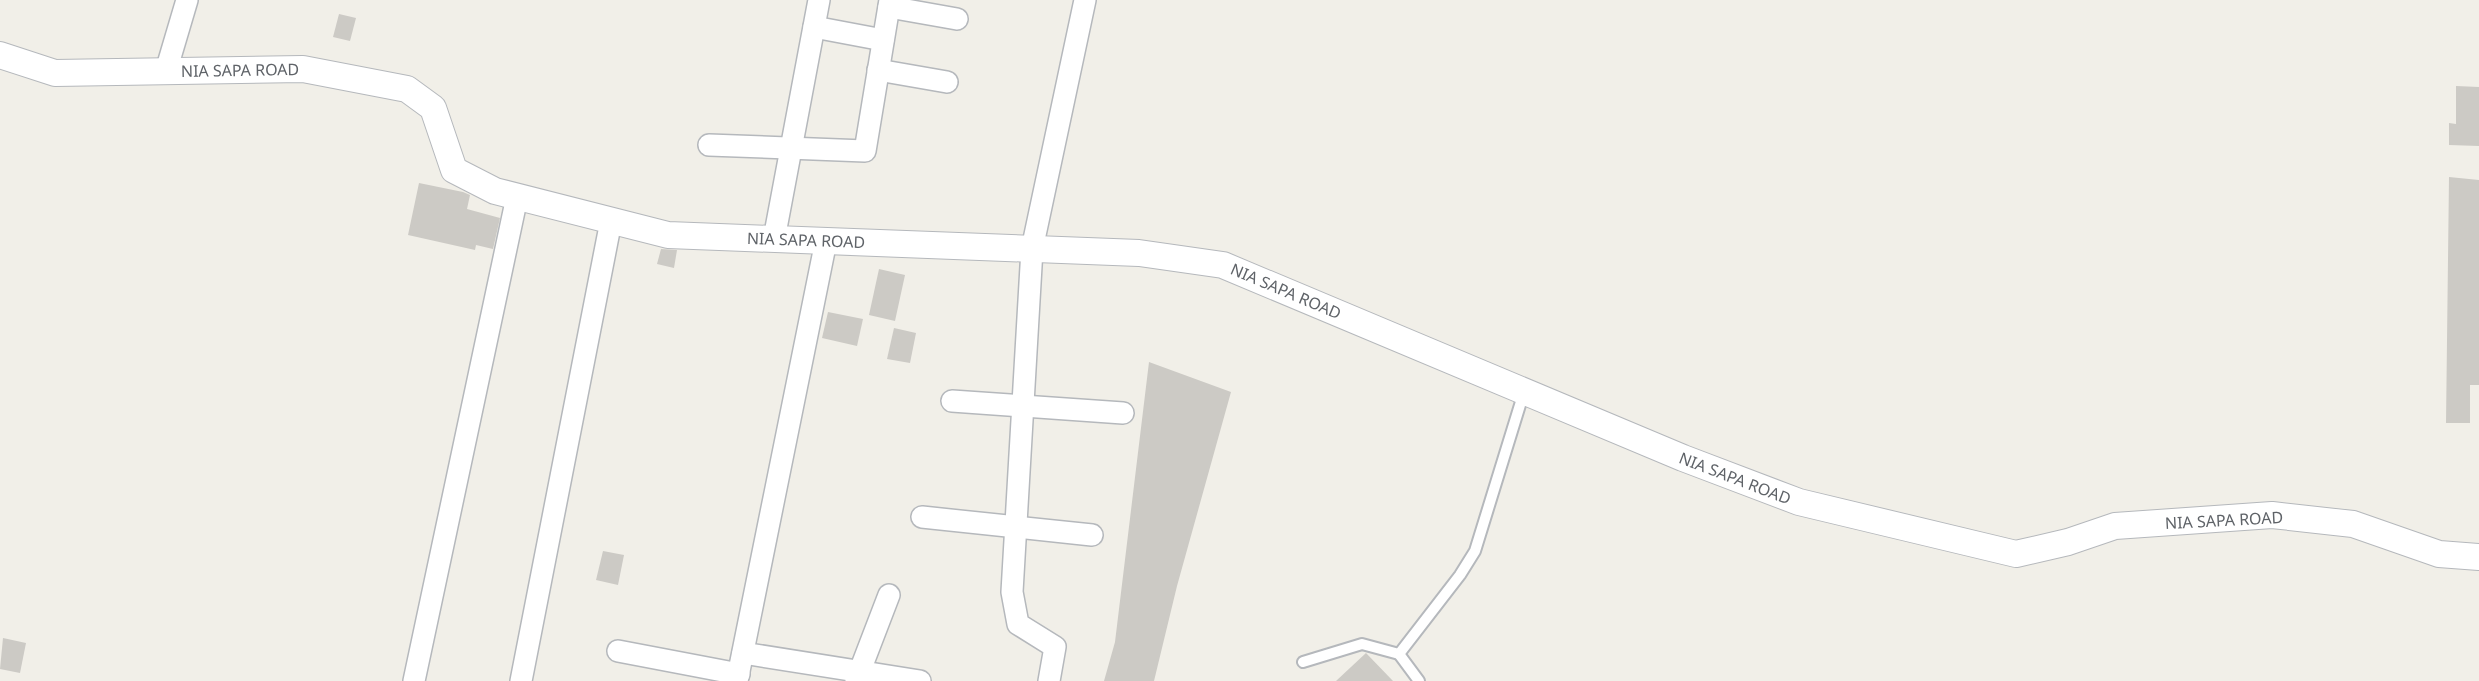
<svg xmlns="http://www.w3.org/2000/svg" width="2479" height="681" font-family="'Noto Sans',sans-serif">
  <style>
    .building { fill: #cccac5 }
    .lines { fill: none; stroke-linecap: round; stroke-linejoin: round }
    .service-casing { stroke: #b5b8bc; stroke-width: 14 }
    .minor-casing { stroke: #b5b8bc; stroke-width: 24 }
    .tertiary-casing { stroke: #b5b8bc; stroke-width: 28 }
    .service { stroke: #fff; stroke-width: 10 }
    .minor { stroke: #fff; stroke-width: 21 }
    .tertiary { stroke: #fff; stroke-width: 26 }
    .labels { text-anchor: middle; stroke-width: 6; stroke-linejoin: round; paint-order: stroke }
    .street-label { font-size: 16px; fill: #5f6368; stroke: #fff }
  </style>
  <rect width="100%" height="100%" fill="#f1efe8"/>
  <g class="building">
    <polygon points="339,14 356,18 350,41 333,37"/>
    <polygon points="2456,86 2479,87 2479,146 2449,145 2449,123 2456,124"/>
    <polygon points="2449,177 2479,180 2479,385 2470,385 2470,423 2446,423"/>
    <polygon points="419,183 463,192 470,195 467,209 500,218 493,249 476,245 475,250 408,235"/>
    <polygon points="661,249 677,250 674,268 657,264"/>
    <polygon points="879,269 905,275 895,321 869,315"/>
    <polygon points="828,312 863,319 857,346 822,338"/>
    <polygon points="894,328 916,333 910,363 887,359"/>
    <polygon points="1149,362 1231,392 1177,586 1154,681 1104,681 1115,642"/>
    <polygon points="603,551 624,555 618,585 596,580"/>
    <polygon points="3,638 26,643 20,673 0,669"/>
    <polygon points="1366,653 1393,681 1336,681"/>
  </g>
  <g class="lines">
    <g class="service-casing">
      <g id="service">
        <polyline points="1399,654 1419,681"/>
        <polyline points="1303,662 1362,644 1399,654 1460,575 1475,551 1524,392"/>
      </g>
    </g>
    <g class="minor-casing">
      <g id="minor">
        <polyline points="889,7 957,19"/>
        <polyline points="814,27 883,40"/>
        <polyline points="878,70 947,82"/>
        <polyline points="166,71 187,0"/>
        <polyline points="709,145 865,151 890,0"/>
        <polyline points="774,239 819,0"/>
        <polyline points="952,401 1123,413"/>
        <polyline points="922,517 1092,535"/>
        <polyline points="618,651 739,674"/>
        <polyline points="743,653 920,681"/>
        <polyline points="414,681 517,197"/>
        <polyline points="521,681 611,221"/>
        <polyline points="737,681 826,241"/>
        <polyline points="856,681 889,595"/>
        <polyline points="1049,681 1055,647 1018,624 1012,592 1032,249 1085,0"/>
      </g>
    </g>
    <g class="tertiary-casing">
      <polyline id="tertiary" points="0,55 55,73 303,69 407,89 433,108 454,170 495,191 668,235 1139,253 1223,265 1683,458 1799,502 2016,554 2068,542 2115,526 2272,515 2353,524 2439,554 2479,557"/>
    </g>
    <use href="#service" class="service"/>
    <use href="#minor" class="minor"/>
    <use href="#tertiary" class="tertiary"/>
  </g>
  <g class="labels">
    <g class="street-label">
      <text transform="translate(240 70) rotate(-1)" y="6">NIA SAPA ROAD</text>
      <text transform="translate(806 240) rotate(2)" y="6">NIA SAPA ROAD</text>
      <text transform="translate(1286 291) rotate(23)" y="6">NIA SAPA ROAD</text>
      <text transform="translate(1735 478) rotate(21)" y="6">NIA SAPA ROAD</text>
      <text transform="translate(2224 520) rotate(-3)" y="6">NIA SAPA ROAD</text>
    </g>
  </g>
</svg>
